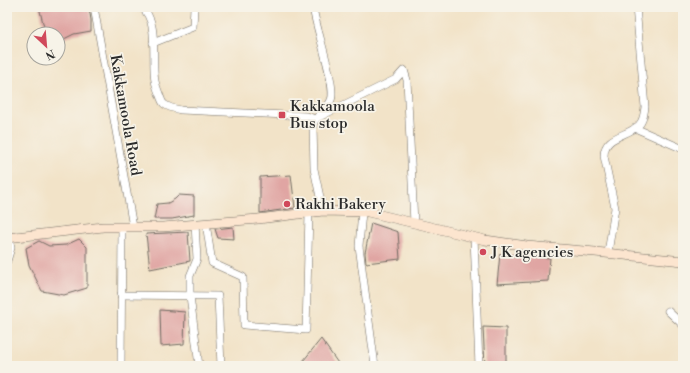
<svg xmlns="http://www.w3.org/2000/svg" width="690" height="373" font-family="'Libre Bodoni',serif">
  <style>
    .building { fill: #e0a5a3 }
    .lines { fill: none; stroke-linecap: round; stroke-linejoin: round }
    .minor-casing { stroke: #716b62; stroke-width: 8 }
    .secondary-casing { stroke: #716b62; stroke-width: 10 }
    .minor { stroke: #fff; stroke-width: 7 }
    .secondary { stroke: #fce5cf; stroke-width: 9 }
    .poi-dot { fill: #d1495b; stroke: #f7f3e8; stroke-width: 1.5 }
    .labels { text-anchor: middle; stroke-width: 3.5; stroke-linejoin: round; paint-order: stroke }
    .poi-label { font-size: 15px; fill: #2b2b2b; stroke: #f7f3e8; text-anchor: start }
    .street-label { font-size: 15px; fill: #2b2b2b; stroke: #f7f3e8 }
  </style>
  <rect width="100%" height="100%" fill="#f7f3e8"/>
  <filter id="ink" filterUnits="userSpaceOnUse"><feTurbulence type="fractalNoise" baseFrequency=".025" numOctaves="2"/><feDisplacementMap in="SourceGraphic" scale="8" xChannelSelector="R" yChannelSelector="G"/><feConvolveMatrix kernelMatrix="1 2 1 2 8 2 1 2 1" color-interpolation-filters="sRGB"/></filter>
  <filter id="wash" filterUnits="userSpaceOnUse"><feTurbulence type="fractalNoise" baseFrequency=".012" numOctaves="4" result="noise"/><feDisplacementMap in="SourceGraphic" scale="16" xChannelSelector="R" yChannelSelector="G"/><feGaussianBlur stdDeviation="0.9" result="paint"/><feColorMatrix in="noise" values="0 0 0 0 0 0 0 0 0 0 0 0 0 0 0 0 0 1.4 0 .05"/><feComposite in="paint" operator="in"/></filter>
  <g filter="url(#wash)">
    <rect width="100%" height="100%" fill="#f2e3c8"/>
    <g id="blocks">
      <g class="building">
        <polygon points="39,7 87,7 89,8 91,20 91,31 74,34 58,42 58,34 47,34 44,27"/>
        <polygon points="291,175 295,208 260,213 260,177"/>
        <polygon points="179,195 194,196 194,215 172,219 154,219 157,204 168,203 175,199"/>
        <polygon points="371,223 398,232 400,259 366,263 365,253"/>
        <polygon points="233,227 234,239 218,238 215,229"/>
        <polygon points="188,232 190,261 150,269 146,234"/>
        <polygon points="79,239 87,247 87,288 64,295 42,291 29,265 26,248 39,241 49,246 66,245"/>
        <polygon points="500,254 550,258 548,281 497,284"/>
        <polygon points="160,310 185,312 184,344 161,346"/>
        <polygon points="483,327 506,328 506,366 485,366"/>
        <polygon points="321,339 340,366 299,366"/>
      </g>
    </g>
  </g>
  <g filter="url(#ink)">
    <use href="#blocks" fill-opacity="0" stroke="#716b62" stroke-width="1"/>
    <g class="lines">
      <g class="minor-casing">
        <g id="minor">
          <polyline points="94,7 133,227"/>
          <path d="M141,7C160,20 151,61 155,81C156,86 158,91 160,96C161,99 162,102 164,104C169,108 175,109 181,110L307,116L315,119L396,79L404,70L407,80L414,223"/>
          <path d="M313,7C315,26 337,87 331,100C327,110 316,114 313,125L314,169L323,211"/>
          <polyline points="153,43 193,27 194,7"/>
          <polyline points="635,128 683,149"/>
          <polyline points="362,212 359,246 375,366"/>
          <polyline points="206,223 212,263 243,277 244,325 306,330 309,213"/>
          <polyline points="195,224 197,259 190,276 190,296 199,366"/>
          <polyline points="474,237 479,366"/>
          <path d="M608,253L615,208L604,156C604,135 627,137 639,125C644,120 644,113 645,107L636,7"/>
          <polyline points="7,261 11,248 9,238"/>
          <polyline points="121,295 218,296 221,366"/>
          <polyline points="668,311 683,325"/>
          <polyline points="121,366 122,227"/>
        </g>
      </g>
      <g class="secondary-casing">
        <polyline id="secondary" points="7,238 103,227 163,227 258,219 323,211 368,212 485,240 527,246 595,252 683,261"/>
      </g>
      <use href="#minor" class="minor"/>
      <use href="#secondary" class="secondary"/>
    </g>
  </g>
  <g class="poi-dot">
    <rect x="278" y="111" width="8" height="8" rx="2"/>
    <circle cx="287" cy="204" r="4"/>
    <circle cx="483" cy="252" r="4"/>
  </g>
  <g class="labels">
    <g class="poi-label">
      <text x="290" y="111">Kakkamoola<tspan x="290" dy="17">Bus stop</tspan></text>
      <text x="295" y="209">Rakhi Bakery</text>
      <text x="491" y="257">J K agencies</text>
    </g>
    <g class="street-label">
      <text transform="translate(126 115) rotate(80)" y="5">Kakkamoola Road</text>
    </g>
  </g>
  <rect width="690" height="373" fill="none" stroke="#f7f3e8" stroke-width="24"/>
  <g transform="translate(46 46) rotate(154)"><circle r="19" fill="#f7f3e8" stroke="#a5a39c"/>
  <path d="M0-3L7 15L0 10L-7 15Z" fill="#d1495b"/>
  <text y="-6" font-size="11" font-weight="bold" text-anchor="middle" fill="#2b2b2b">N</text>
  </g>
</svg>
